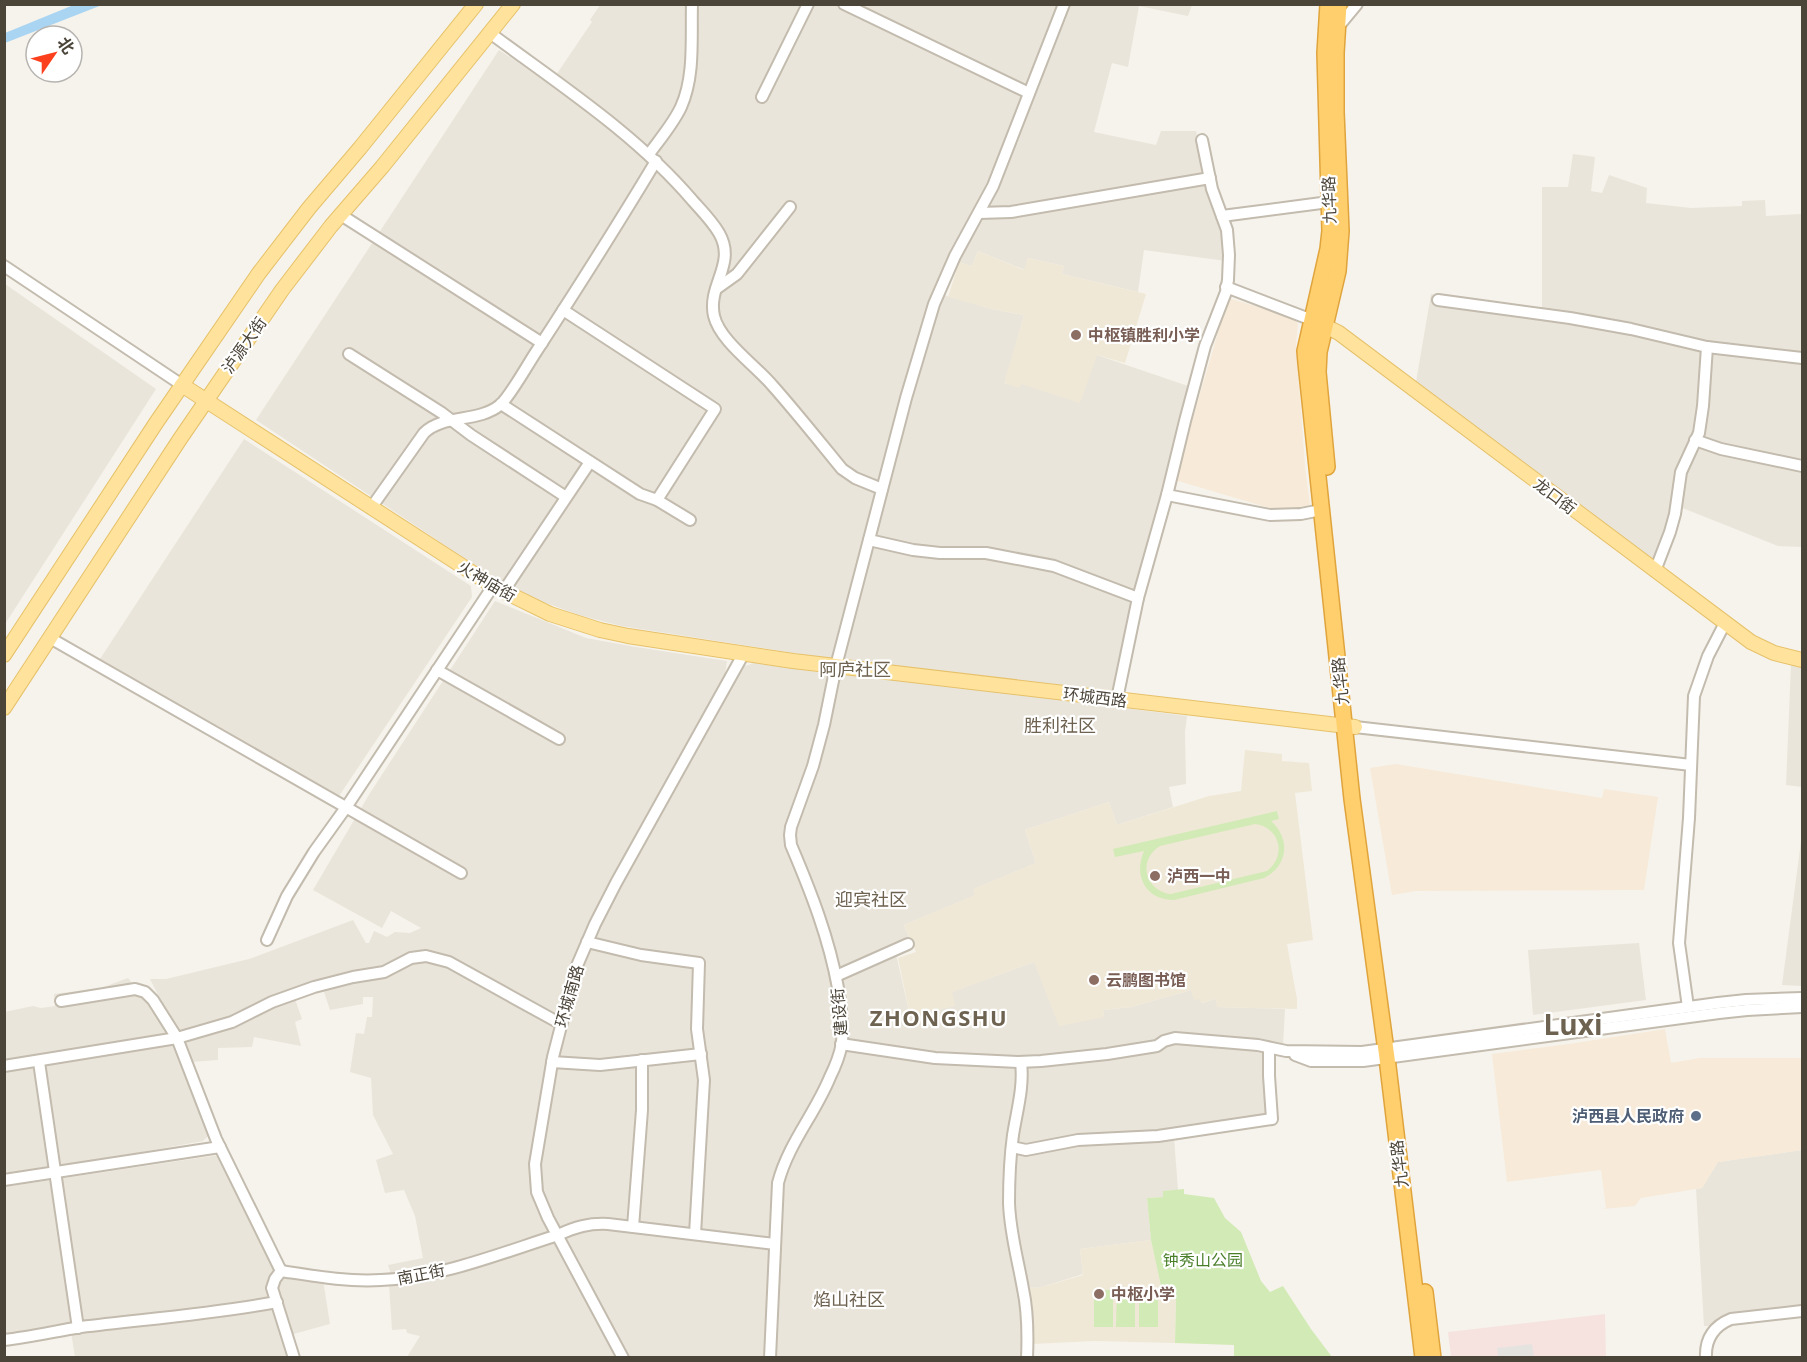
<svg xmlns="http://www.w3.org/2000/svg" width="1807" height="1362" font-family="'Open Sans','Noto Sans SC',sans-serif">
  <style>
    .residential { fill: #eae5da }
    .commercial { fill: #f7ead8 }
    .education { fill: #efe8d6 }
    .medical { fill: #f6e3e0 }
    .green { fill: #d2eab5; fill-rule: evenodd }
    .parking { fill: #e5e3e0 }
    .water { fill: #a9d4f2 }
    .lines { fill: none; stroke-linecap: round; stroke-linejoin: round }
    .minor-casing { stroke: #c2bbae; stroke-width: 14 }
    .major-casing { stroke: #e6c16a; stroke-width: 16 }
    .highway-casing { stroke: #e0a43c; stroke-width: 18 }
    .minor { stroke: #fff; stroke-width: 10 }
    .major { stroke: #ffe39c; stroke-width: 14 }
    .highway { stroke: #ffcf6e; stroke-width: 15 }
    .education-dot { fill: #8d6e63; stroke: #fff; stroke-width: 2 }
    .service-dot { fill: #5c6f8a; stroke: #fff; stroke-width: 2 }
    .labels { text-anchor: middle; stroke-width: 4.5; stroke-linejoin: round; paint-order: stroke }
    .street-label { font-size: 16px; fill: #4b4439; stroke: #fff }
    .education-label { font-size: 16px; font-weight: bold; fill: #785e54; stroke: #fff; text-anchor: start }
    .service-label { font-size: 16px; font-weight: bold; fill: #4e5e75; stroke: #fff; text-anchor: end }
    .park-label { font-size: 16px; fill: #4a7f2a; stroke: #fff }
    .neighbourhood-label { font-size: 18px; fill: #6e6250; stroke: #fff }
    .district-label { font-size: 22px; font-weight: bold; letter-spacing: 1.5px; fill: #6e6250; stroke: #fff }
    .town-label { font-size: 28px; font-weight: bold; fill: #6e6250; stroke: #fff }
  </style>
  <rect width="100%" height="100%" fill="#f6f3ec"/>
  <g class="residential">
    <polygon points="600,5 688,5 687,58 677,101 648,147 556,75 592,22 590,20"/>
    <polygon points="695,5 1061,5 987,194 949,263 833,659 621,626 579,615 538,600 518,591 481,569 256,420 499,50 555,87 655,166 655,156 690,102 696,71"/>
    <polygon points="1067,5 1192,5 1188,16 1139,6 1128,67 1112,63 1094,132 1156,145 1161,131 1196,131 1224,231 1226,261 1144,250 1138,292 1062,274 1064,266 1028,258 1025,270 978,251 972,266 957,262"/>
    <polygon points="1573,154 1595,157 1591,191 1602,193 1609,175 1647,188 1646,203 1691,208 1742,206 1742,201 1765,200 1766,216 1802,214 1802,547 1778,546 1680,507 1660,565 1600,524 1416,382 1431,294 1542,310 1542,187 1568,187"/>
    <polygon points="5,284 156,389 5,624"/>
    <polygon points="941,294 992,309 1024,315 1005,384 1021,384 1097,355 1188,386 1170,473 1145,549 1150,550 1115,695 840,662 876,523"/>
    <polygon points="244,439 471,586 472,597 339,796 100,659"/>
    <polygon points="495,601 586,638 636,647 727,661 724,681 580,950 532,1163 553,1235 437,1271 392,1277 388,1265 423,1258 415,1216 404,1190 385,1193 376,1160 393,1154 373,1115 371,1078 350,1072 356,1033 364,1034 367,1017 372,1017 373,997 363,997 363,1004 330,1010 323,989 295,999 302,1019 295,1022 301,1046 254,1037 252,1047 218,1048 218,1060 190,1062 181,1040 150,979 166,979 249,959 353,920 366,943 369,943 374,931 387,937 395,932 410,933 421,928 391,911 382,928 313,890 370,793"/>
    <polygon points="754,663 831,674 810,765 788,826 816,915 836,997 838,1044 828,1074 782,1158 767,1357 628,1358 620,1340 552,1216 542,1190 539,1164 557,1058 581,969 599,926 620,885 742,667"/>
    <polygon points="1791,665 1802,665 1802,787 1786,785"/>
    <polygon points="840,672 1187,716 1185,732 1186,784 1169,787 1173,807 1117,825 1109,802 1025,830 1036,863 974,889 976,895 904,925 910,939 840,970 794,840 793,830"/>
    <polygon points="1802,834 1802,986 1782,985"/>
    <polygon points="1639,943 1646,1000 1533,1015 1528,950"/>
    <polygon points="896,954 910,1016 923,1012 954,1006 951,992 1034,962 1104,1017 1103,1010 1131,1007 1191,990 1200,999 1202,1003 1216,999 1218,1007 1285,1009 1283,1045 1267,1044 1269,1117 1174,1137 1178,1190 1163,1191 1163,1197 1147,1198 1151,1240 1080,1249 1083,1274 1042,1287 1027,1288 1025,1357 773,1358 780,1186 790,1153 840,1057 841,976"/>
    <polygon points="128,978 166,1029 209,1135 203,1141 114,1157 5,1173 4,1012 33,1006 41,1008 55,1006 54,994 101,988"/>
    <polygon points="1802,1150 1802,1305 1727,1315 1710,1326 1704,1326 1696,1189 1702,1188 1718,1162"/>
    <polygon points="219,1155 276,1269 274,1301 5,1338 4,1187"/>
    <polygon points="556,1240 620,1357 407,1357 420,1336 407,1333 406,1329 392,1330 389,1284"/>
    <polygon points="283,1276 323,1280 330,1324 290,1335 274,1283"/>
    <polygon points="276,1305 292,1357 75,1357 71,1332"/>
  </g>
  <g class="commercial">
    <polygon points="1228,298 1292,317 1298,323 1296,344 1305,466 1310,506 1287,511 1273,509 1175,480"/>
    <polygon points="1396,764 1602,798 1604,789 1658,797 1644,890 1416,891 1392,895 1370,768"/>
    <polygon points="1665,1029 1671,1063 1700,1058 1802,1058 1802,1150 1718,1162 1702,1188 1641,1198 1635,1206 1602,1209 1606,1208 1601,1170 1507,1182 1492,1054 1569,1044"/>
  </g>
  <g class="education">
    <polygon points="978,251 1024,270 1028,258 1064,266 1062,274 1146,294 1125,363 1097,355 1080,403 1021,384 1020,388 1004,383 1024,315 992,309 948,297 959,262 972,266"/>
    <polygon points="1245,750 1282,754 1282,761 1309,763 1312,791 1295,793 1313,940 1287,944 1297,999 1297,1009 1217,1007 1216,999 1201,1003 1200,999 1194,1000 1191,990 1131,1007 1103,1010 1104,1017 1059,1026 1034,962 952,992 955,1006 923,1012 923,1014 910,1016 898,958 916,952 904,925 975,895 973,889 1036,863 1025,830 1109,802 1117,825 1209,796 1241,791"/>
    <polygon points="1151,1240 1161,1286 1176,1300 1175,1343 1094,1341 1032,1344 1027,1288 1042,1287 1083,1275 1080,1249"/>
  </g>
  <polygon class="medical" points="1605,1314 1606,1357 1451,1357 1448,1332"/>
  <g class="green">
    <path d="M1277,811L1279,819L1271,821C1291,839 1288,866 1264,878L1174,900C1146,900 1133,876 1144,851L1115,857L1113,849ZM1255,824C1280,827 1287,856 1267,871L1171,894C1145,891 1137,860 1160,846Z"/>
    <polygon points="1184,1189 1184,1194 1214,1198 1225,1218 1241,1232 1261,1281 1270,1292 1283,1286 1311,1329 1332,1357 1234,1357 1234,1345 1175,1343 1176,1300 1161,1286 1151,1240 1147,1198 1163,1197 1163,1191"/>
    <rect x="1094" y="1290" width="19" height="37"/>
    <polygon points="1117,1290 1135,1290 1135,1327 1116,1327"/>
    <rect x="1139" y="1290" width="19" height="37"/>
  </g>
  <polygon class="parking" points="1532,1344 1534,1357 1498,1357 1497,1348"/>
  <polygon class="water" points="76,4 102,5 5,43 5,33"/>
  <g class="lines">
    <g class="minor-casing">
      <g id="minor">
        <polyline points="844,4 1029,93"/>
        <polyline points="1338,27 1357,4"/>
        <path d="M490,33C560,85 636,134 693,201C702,211 712,221 719,233C737,264 707,285 714,316C720,341 755,365 772,385C796,412 819,441 842,469L855,478L882,489"/>
        <polyline points="762,97 808,4"/>
        <path d="M649,154C660,139 673,124 681,107C695,76 691,38 692,4"/>
        <polyline points="979,213 1011,212 1210,178"/>
        <polyline points="341,215 542,343"/>
        <polyline points="1222,216 1329,202"/>
        <polyline points="4,266 182,385"/>
        <polyline points="1226,287 1312,320"/>
        <polyline points="716,289 737,274 790,207"/>
        <polyline points="1438,300 1570,318 1631,329 1707,347 1802,358"/>
        <polyline points="563,310 715,409 657,500"/>
        <polyline points="349,354 442,413 471,435 566,497"/>
        <polyline points="501,404 640,494 657,500 690,520"/>
        <polyline points="1695,440 1721,449 1802,466"/>
        <polyline points="1167,495 1270,515 1301,514 1321,510"/>
        <path d="M371,508L424,433C443,414 478,423 500,405C509,398 528,364 536,352C577,289 617,226 656,161"/>
        <polyline points="869,540 913,550 940,553 986,553 1054,566 1138,598"/>
        <polyline points="1655,571 1670,532 1675,514 1681,472 1699,433 1703,406 1707,347"/>
        <polyline points="503,592 590,462"/>
        <polyline points="50,638 461,873"/>
        <polyline points="437,670 559,739"/>
        <polyline points="1117,699 1138,598 1167,495 1185,421 1205,346 1226,292 1228,280 1229,255 1227,230 1212,189 1202,140"/>
        <polyline points="1355,727 1691,765"/>
        <polyline points="267,940 287,896 314,852 347,806 493,586"/>
        <polyline points="587,942 641,955 699,963 697,1029 704,1080 695,1234"/>
        <polyline points="836,976 908,944"/>
        <polyline points="61,1001 135,989 145,992 153,1000 177,1038 216,1139 281,1271"/>
        <polyline points="1688,1007 1679,943 1689,818 1694,696 1708,656 1725,623"/>
        <polyline points="841,1044 935,1058 1018,1062 1041,1061 1107,1054 1157,1046 1164,1041 1175,1038 1258,1045 1286,1051 1362,1052 1718,1003 1746,1000 1802,998"/>
        <polyline points="1295,1055 1311,1061 1363,1061 1719,1013 1747,1010 1802,1007"/>
        <polyline points="39,1062 78,1328"/>
        <polyline points="552,1062 600,1065 701,1054"/>
        <path d="M1021,1062C1024,1087 1017,1110 1013,1135C1010,1157 1009,1180 1009,1203C1010,1233 1018,1260 1023,1289C1028,1312 1028,1335 1027,1358"/>
        <polyline points="4,1066 177,1038 232,1022 272,1002 314,987 353,977 384,972 411,958 426,956 449,962 561,1024"/>
        <polyline points="1012,1147 1026,1150 1078,1140 1158,1136 1272,1119 1269,1076 1269,1048"/>
        <polyline points="4,1180 220,1147"/>
        <polyline points="633,1227 642,1110 642,1060"/>
        <path d="M281,1271C314,1276 347,1282 381,1280C440,1278 501,1253 558,1235C575,1227 589,1223 608,1224L775,1244"/>
        <polyline points="281,1271 275,1279 272,1288 294,1358"/>
        <path d="M4,1340C30,1337 56,1331 81,1327C146,1319 212,1314 277,1302"/>
        <polyline points="623,1358 548,1218 537,1192 535,1164 553,1057 576,968 595,924 616,883 744,653"/>
        <path d="M770,1358L778,1183C788,1144 815,1114 830,1077C835,1067 840,1054 842,1043C843,1025 841,1006 838,988C829,938 811,892 791,845L790,835L791,827L813,766L824,725L836,666L906,398L934,304L955,256L993,186L1064,4"/>
        <path d="M1706,1358C1705,1339 1714,1326 1731,1319L1802,1311"/>
      </g>
    </g>
    <g class="major-casing">
      <g id="major">
        <polyline points="1317,322 1339,333 1751,642 1774,653 1802,660"/>
        <polyline points="182,385 493,586 550,614 600,630 628,636 793,661 1355,727"/>
        <polyline points="4,655 156,423 259,273 309,208 360,148 476,4"/>
        <polyline points="4,708 180,439 282,290 331,226 382,167 513,4"/>
      </g>
    </g>
    <g class="highway-casing">
      <g id="highway">
        <polyline points="1328,4 1325,53 1330,231 1328,249 1305,351 1306,363 1352,799 1387,1058 1423,1358"/>
        <polyline points="1327,467 1318,372 1319,352 1338,271 1341,231 1336,112 1336,53 1339,4"/>
        <polyline points="1425,1292 1433,1358"/>
      </g>
    </g>
    <use href="#minor" class="minor"/>
    <use href="#major" class="major"/>
    <use href="#highway" class="highway"/>
  </g>
  <g class="education-dot">
    <circle cx="1076" cy="335" r="6"/>
    <circle cx="1155" cy="876" r="6"/>
    <circle cx="1094" cy="980" r="6"/>
    <circle cx="1099" cy="1294" r="6"/>
  </g>
  <circle class="service-dot" cx="1696" cy="1116" r="6"/>
  <g class="labels">
    <g class="street-label">
      <text transform="translate(1329 200) rotate(-92)" y="6">九华路</text>
      <text transform="translate(244 345) rotate(-55)" y="6">泸源大街</text>
      <text transform="translate(1555 496) rotate(37)" y="6">龙口街</text>
      <text transform="translate(487 581) rotate(30)" y="6">火神庙街</text>
      <text transform="translate(1340 681) rotate(-96)" y="6">九华路</text>
      <text transform="translate(1095 697) rotate(7)" y="6">环城西路</text>
      <text transform="translate(569 996) rotate(-74)" y="6">环城南路</text>
      <text transform="translate(839 1012) rotate(-95)" y="6">建设街</text>
      <text transform="translate(1399 1164) rotate(-97)" y="6">九华路</text>
      <text transform="translate(421 1274) rotate(-11)" y="6">南正街</text>
    </g>
    <g class="education-label">
      <text x="1088" y="341">中枢镇胜利小学</text>
      <text x="1167" y="882">泸西一中</text>
      <text x="1106" y="986">云鹏图书馆</text>
      <text x="1111" y="1300">中枢小学</text>
    </g>
    <g class="service-label">
      <text x="1684" y="1122">泸西县人民政府</text>
    </g>
    <g class="park-label">
      <text x="1203" y="1266">钟秀山公园</text>
    </g>
    <g class="neighbourhood-label">
      <text x="855" y="676">阿庐社区</text>
      <text x="1060" y="732">胜利社区</text>
      <text x="871" y="906">迎宾社区</text>
      <text x="849" y="1306">焰山社区</text>
    </g>
    <g class="district-label">
      <text x="939" y="1026">ZHONGSHU</text>
    </g>
    <g class="town-label">
      <text x="1573" y="1035">Luxi</text>
    </g>
  </g>
  <rect width="1807" height="1362" fill="none" stroke="#4b4439" stroke-width="12"/>
  <g transform="translate(54 54) rotate(55)"><circle r="28" fill="#ffffff" stroke="#b7b4b0" stroke-width="1.5"/>
  <path d="M0-4.5L10 22L0 15L-10 22Z" fill="#fc3f1d"/>
  <text y="-9" font-size="16" font-weight="bold" text-anchor="middle" fill="#4b4439">北</text>
  </g>
</svg>
